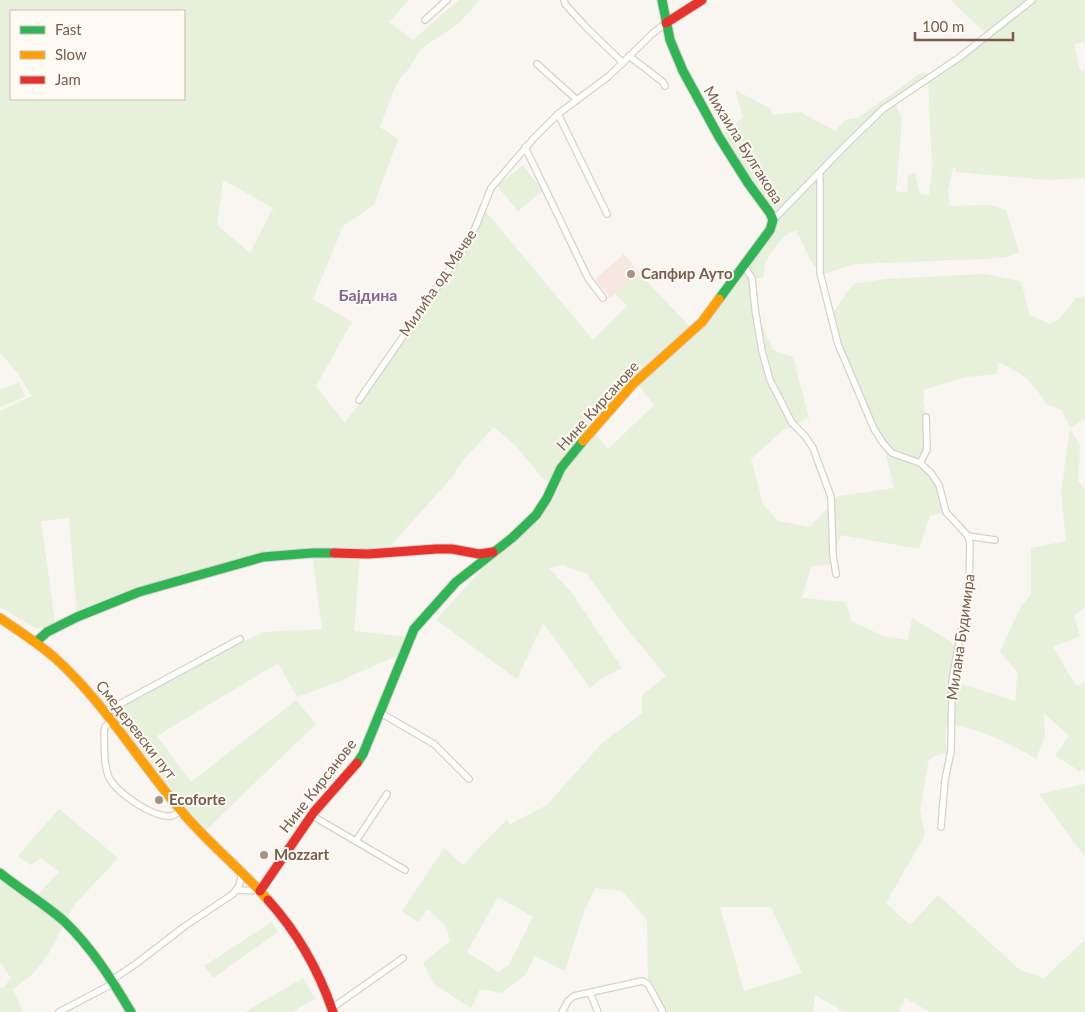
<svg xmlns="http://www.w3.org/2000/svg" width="1085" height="1012" font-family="Lato,sans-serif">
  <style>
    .commercial { fill: #f6e8e1 }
    .green { fill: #e7f0db; fill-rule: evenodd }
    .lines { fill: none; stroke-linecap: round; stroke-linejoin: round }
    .street-casing { stroke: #d7d1cb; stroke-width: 8 }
    .fast-casing { stroke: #d9d2cb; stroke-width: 11 }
    .slow-casing { stroke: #d9d2cb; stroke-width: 11 }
    .jam-casing { stroke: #d9d2cb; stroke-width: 11 }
    .street { stroke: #fefefd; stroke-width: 5.5 }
    .fast { stroke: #30b455; stroke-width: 9 }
    .slow { stroke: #ff9f0a; stroke-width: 9 }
    .jam { stroke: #e5322d; stroke-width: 9 }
    .poi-dot { fill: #a69286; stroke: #fffaf3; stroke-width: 2 }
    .labels { text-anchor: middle; stroke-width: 4; stroke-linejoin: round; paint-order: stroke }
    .street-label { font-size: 15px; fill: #7a5c4d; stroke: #fffaf3 }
    .poi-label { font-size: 15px; font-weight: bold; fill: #7a5c4d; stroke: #fffaf3; text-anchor: start }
    .neighbourhood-label { font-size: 16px; font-weight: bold; fill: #846695; stroke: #fffaf3 }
  </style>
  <rect width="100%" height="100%" fill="#f9f5f0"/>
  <polygon class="commercial" points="624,254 640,274 610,298 595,279"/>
  <g class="green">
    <path d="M0,0H409L389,22L413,40L459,0H480L459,23L421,49L408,70L401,77L395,87L380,127L398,139L374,205L343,226L313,299L352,322L316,386L345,423L456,261L483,208L593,340L627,306L615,294L640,274L694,331L773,220L719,137L743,117L735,90L768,107L773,115L800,112L835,131L845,120L858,118L922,72L929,75L987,35L951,0H1085V41L1074,44L1080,71H1085V178L1048,180L956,172L954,165L948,190L950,206L991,205L1006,210L1019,252L1006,257L986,259L854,264L821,275L811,261L796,230L784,236L765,262L763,278L753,279L755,309L773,350L793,357L809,418L782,431L751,459L763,504L778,521L810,527L838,496L894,488L883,443L838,344L831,316L853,284L886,279L984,274L1021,281L1030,315L1050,324L1058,320L1076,298L1085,297V419L1070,428L1080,446L1078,481L1085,489V607L1074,616L1080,636L1053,647L1076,686L1085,682V770L1080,771L1055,756L1069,736L1044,713L1045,736L1036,759C1009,742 978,729 947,723L945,737L947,753L937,755L929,759L920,810L925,835L886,903L910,925L938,895L1020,970L1044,978L1085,940V1012H930L905,998L899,1012H844L815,995L813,1012H668L648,984L647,920L622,891L595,888L584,912L565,971L535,956L526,974L502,993L480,989L471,1008L434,984L423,963L450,941L446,926L428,909L418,922L402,911L444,848L463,865L507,819L510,824L547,805L602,743L642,713V695L666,676L624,625L587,574L563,565L549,568L572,593L622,668L602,678L590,688L543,623L517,679L436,620L519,528L536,515L553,483L542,478L516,446L494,427L465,458L452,477L389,548L360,556L354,631L408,637L403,653L333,684L297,697L278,663L157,736L191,782L296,700L316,724L202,834L105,712L240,639L242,642L264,632L322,629L312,554L247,561L77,617L69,518L41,521L55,621C48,627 42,630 33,627L0,607V411L32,396L18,374L0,352ZM11,11H184V99H11ZM928,79L932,167L929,195L920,194L915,173L908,176L907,193L896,191L902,119L894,101ZM223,180L273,208L250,253L217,225ZM998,362C1021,371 1034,383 1046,404L1062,410L1070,428L1061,492L1066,541L1031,548V594L1020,608L1000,652L1018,673L1015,701L952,681L956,651L951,642L912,618L908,640L883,636L852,621L845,602L802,598L811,567L831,564L841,535L919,549L930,516L946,512L939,485L920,463L927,450L923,390L966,377L997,374ZM636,382L654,405L608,449L593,431ZM498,897L533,917L509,965L498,972L467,952ZM720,907H771L802,973L744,991Z"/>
    <polygon points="523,165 543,191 518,211 497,186"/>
    <polygon points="19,382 25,397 0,407 0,390"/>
    <polygon points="1085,784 1085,857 1039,794"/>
    <polygon points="59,809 118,858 74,905 49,953 32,975 13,989 23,1012 0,1012 0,988 4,987 11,978 0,962 0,873 34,899 59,872 41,858 31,865 18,856"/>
    <polygon points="272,922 278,932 213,978 204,966"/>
    <polygon points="303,978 315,999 292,1012 245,1012"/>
  </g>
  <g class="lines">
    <g class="street-casing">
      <g id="street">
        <polyline points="564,0 565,4 586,27 623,63"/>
        <polyline points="425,20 447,0"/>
        <polyline points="629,56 663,82 665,86"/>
        <polyline points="537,64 577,100"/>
        <polyline points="558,114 607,214"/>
        <polyline points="525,147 588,278 603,298"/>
        <polyline points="819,173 820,177 820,273 838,344 874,429 883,443 892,453 920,463 931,473 939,485 946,512 968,536 970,543 969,589 952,681 951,751 945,780 941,827"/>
        <polyline points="773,220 845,146 883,109 960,57 1032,0"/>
        <polyline points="744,266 752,278 755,309 762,351 770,380 792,423 805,436 813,448 831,497 833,555 836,574"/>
        <polyline points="359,400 463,250 476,226 491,188 534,138 558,114 609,76 652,34 666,23"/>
        <polyline points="920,463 927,450 926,417"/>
        <polyline points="968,536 995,540"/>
        <polyline points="105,712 240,639"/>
        <polyline points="379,712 434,744 469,779"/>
        <path d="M112,720L105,727L104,732C105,745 103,762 108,775C113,791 153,818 171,816C175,815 178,813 181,811"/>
        <polyline points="311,815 405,870"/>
        <polyline points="356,841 387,794"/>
        <polyline points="237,890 260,891"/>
        <polyline points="112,980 137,963 185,926 233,894 239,886 242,873"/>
        <polyline points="590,993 598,1012"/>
        <polyline points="332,1008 403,958"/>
        <polyline points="59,1012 114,983"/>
        <polyline points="562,1012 568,1001 574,996 642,981 648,984 663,1012"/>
      </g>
    </g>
    <g class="fast-casing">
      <g id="fast">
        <polyline points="662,0 670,40 683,71 719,137 748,183 770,213 773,220 770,230 719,299"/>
        <polyline points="36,642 47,632 77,617 139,592 263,557 312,553 334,553"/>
        <polyline points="357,763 363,754 414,629 456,582 512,538 536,515 547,498 561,468 583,441"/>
        <path d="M0,873C21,890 45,904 65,922C92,948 112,980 131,1012"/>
      </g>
    </g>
    <g class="slow-casing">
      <g id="slow">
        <polyline points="583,441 632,385 702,322 719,299"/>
        <path d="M0,618C19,631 38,643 55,658C105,703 139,762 183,813C209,844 241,869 268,900"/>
      </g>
    </g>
    <g class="jam-casing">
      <g id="jam">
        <polyline points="666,23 702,0"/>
        <polyline points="334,553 368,554 436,549 452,549 479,554 493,552"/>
        <polyline points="260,891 314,812 357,763"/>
        <path d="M268,900C297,932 319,971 333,1012"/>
      </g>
    </g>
    <use href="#street" class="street"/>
    <use href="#fast" class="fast"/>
    <use href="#slow" class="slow"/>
    <use href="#jam" class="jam"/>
  </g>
  <g class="poi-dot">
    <circle cx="631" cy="274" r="5"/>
    <circle cx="159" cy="800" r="5"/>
    <circle cx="264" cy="855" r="5"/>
  </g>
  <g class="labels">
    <g class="street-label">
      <text transform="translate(743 145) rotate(58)" y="5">Михаила Булгакова</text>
      <text transform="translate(438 283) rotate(-56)" y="5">Милића од Мачве</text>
      <text transform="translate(598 406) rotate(-48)" y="5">Нине Кирсанове</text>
      <text transform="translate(961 637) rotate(-82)" y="5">Милана Будимира</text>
      <text transform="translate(136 730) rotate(52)" y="5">Смедеревски пут</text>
      <text transform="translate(318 786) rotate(-52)" y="5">Нине Кирсанове</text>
    </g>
    <g class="poi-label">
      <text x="641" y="279">Сапфир Ауто</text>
      <text x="169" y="805">Ecoforte</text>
      <text x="274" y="860">Mozzart</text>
    </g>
    <g class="neighbourhood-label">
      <text x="368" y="301">Бајдина</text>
    </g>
  </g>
  <rect x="10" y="10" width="175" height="90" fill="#fffaf3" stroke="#cabbb1"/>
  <rect x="20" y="26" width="25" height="8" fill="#30b455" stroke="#cabbb1"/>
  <text x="55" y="35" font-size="15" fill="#7a5c4d">Fast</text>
  <rect x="20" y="51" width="25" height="8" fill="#ff9f0a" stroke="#cabbb1"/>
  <text x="55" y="60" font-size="15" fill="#7a5c4d">Slow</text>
  <rect x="20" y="76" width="25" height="8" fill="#e5322d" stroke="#cabbb1"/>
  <text x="55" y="85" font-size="15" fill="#7a5c4d">Jam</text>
  <path d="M915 32v8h98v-8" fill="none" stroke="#7a5c4d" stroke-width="2.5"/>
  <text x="922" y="32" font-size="15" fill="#7a5c4d" stroke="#fffaf3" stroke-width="4" paint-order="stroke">100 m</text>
</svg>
